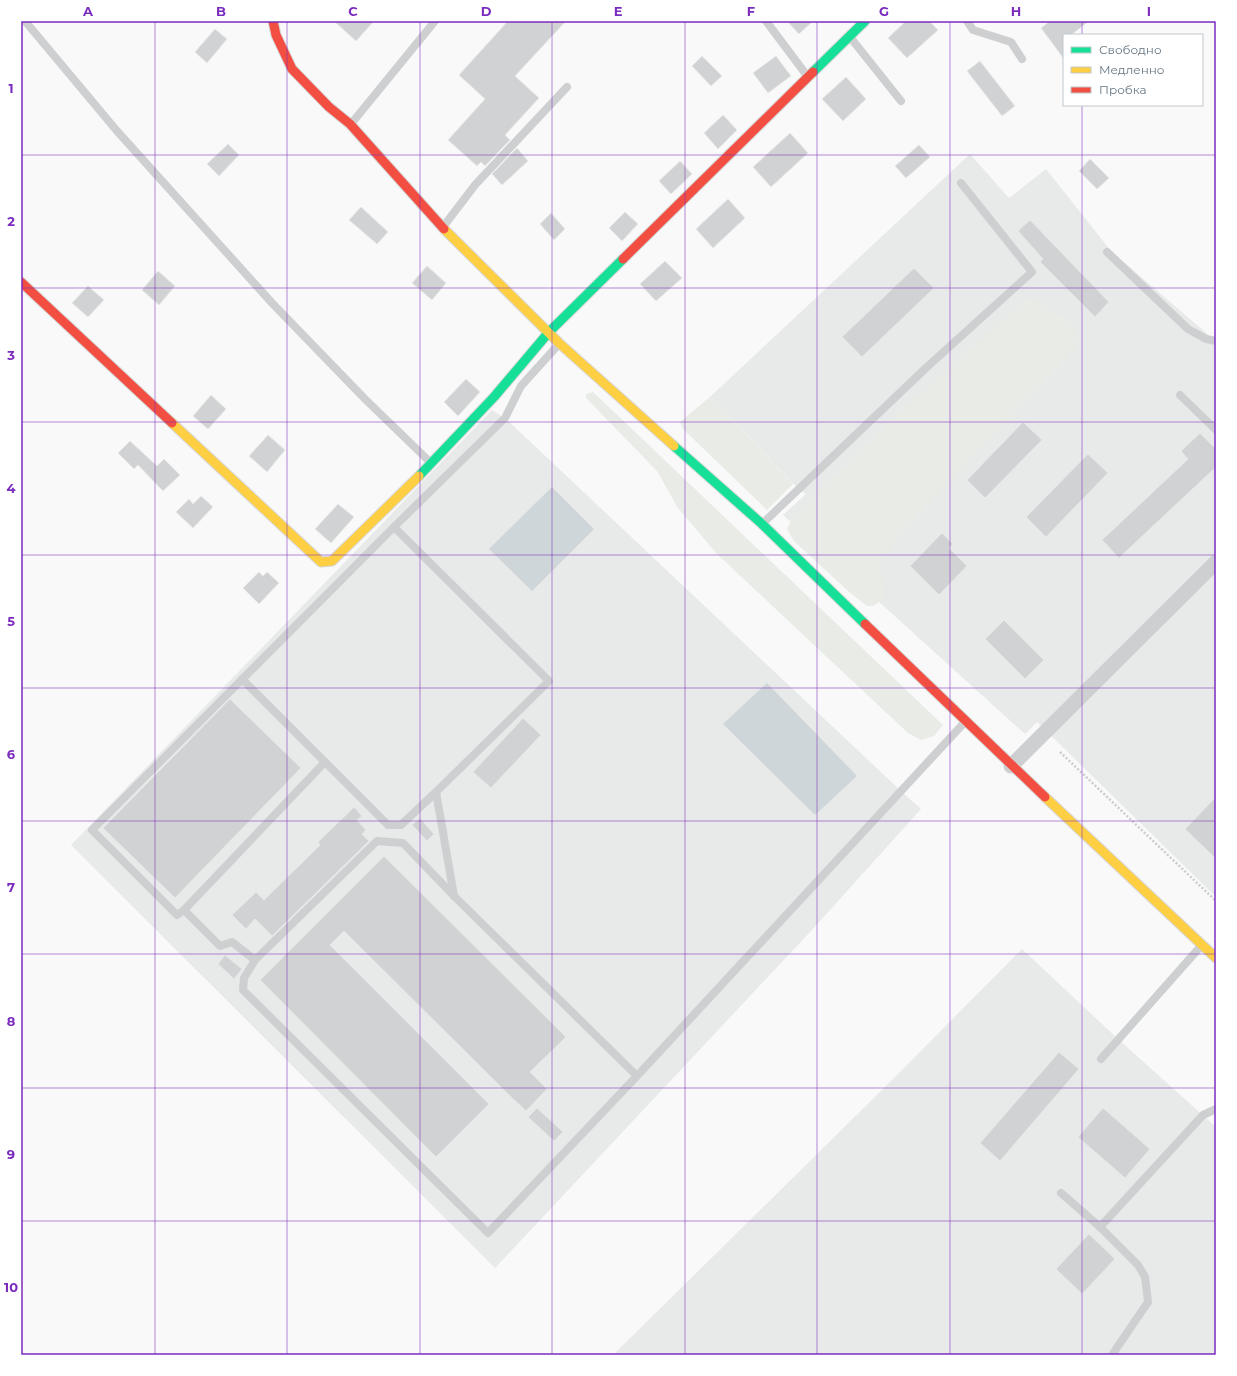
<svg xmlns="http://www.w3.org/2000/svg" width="1237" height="1376" font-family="Montserrat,sans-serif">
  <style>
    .built { fill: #e8e9e9 }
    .green { fill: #e8ebe6 }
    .water { fill: #ced6d9 }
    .building { fill: #d0d2d3; stroke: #e8e8e8 }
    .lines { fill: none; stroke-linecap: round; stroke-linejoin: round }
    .fast-casing { stroke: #d5d6d7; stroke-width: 11 }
    .slow-casing { stroke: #d5d6d7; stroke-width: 11 }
    .jam-casing { stroke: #d5d6d7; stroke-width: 11 }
    .path { stroke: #cbcccd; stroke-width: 2.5; stroke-dasharray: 2 2; stroke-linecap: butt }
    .lane { stroke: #cecfd0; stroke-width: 8 }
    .street { stroke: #cecfd0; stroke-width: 15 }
    .fast { stroke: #16e098; stroke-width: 9 }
    .slow { stroke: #ffcf43; stroke-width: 9 }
    .jam { stroke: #f24e42; stroke-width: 9 }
    .grid { fill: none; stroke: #7b2cbf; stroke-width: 1; stroke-opacity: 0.55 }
    .neatline { fill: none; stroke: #7b2cbf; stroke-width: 1.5 }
    .grid-label { font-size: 13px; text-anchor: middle; font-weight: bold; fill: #7b2cbf }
  </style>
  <rect width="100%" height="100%" fill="#f9f9f9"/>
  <g class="built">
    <polygon points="970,154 1009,198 1046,169 1111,251 1212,338 1216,337 1216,897 1037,722 1025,734 783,515 806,494 798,489 711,396"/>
    <polygon points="492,410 505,418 901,791 921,809 811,931 495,1268 71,845"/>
    <polygon points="1022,949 1118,1039 1216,1127 1216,1355 613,1355 890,1082"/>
  </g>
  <g class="green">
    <polygon points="1032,298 1068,320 1080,337 1074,350 903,531 880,564 885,598 873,606 867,606 848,591 794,541 787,529 793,517 897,414 1026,299"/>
    <polygon points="593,392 943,725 934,736 921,740 908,733 717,554 678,508 657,471 586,398 586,394"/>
    <polygon points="711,396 793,484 767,510 683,429 680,422"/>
  </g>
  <g class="water">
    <polygon points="552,487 594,529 532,591 489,549"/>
    <polygon points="767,683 857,776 815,815 723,724"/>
  </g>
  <g class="building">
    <polygon points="334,21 374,21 356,41"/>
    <polygon points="508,21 566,21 515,76 539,98 505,135 510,140 485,166 481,162 477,166 448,140 485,99 459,75"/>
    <polygon points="787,21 813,21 799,34"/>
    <polygon points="906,21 929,21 938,30 907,58 888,38"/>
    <polygon points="1050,21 1089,21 1071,35 1064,35 1064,59 1041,28"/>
    <polygon points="215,29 227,39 207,63 195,52"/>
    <polygon points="702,56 722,76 711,86 692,66"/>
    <polygon points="776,56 791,76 768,93 753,73"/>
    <polygon points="980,61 1015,106 1002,116 967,71"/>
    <polygon points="846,77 866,99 843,121 822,99"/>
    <polygon points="723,115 737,130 718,149 704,133"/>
    <polygon points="790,133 808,153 771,187 753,167"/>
    <polygon points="228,144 239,155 219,176 207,164"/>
    <polygon points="919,145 930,157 906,178 895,166"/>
    <polygon points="517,148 528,161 502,185 492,174"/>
    <polygon points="1090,159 1109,178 1097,189 1079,171"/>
    <polygon points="680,161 692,174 671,194 659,181"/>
    <polygon points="728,199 745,218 713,248 696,229"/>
    <polygon points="361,207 388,232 377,244 349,220"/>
    <polygon points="625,212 638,224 622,241 609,228"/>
    <polygon points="551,213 565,229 554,240 540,224"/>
    <polygon points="1030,220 1109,302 1095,317 1040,262 1043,259 1018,231"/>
    <polygon points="665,261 682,278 656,301 640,284"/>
    <polygon points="427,266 446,283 432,300 412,283"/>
    <polygon points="914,268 934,288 862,357 842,337"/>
    <polygon points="158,271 175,286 159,305 142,290"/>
    <polygon points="88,286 104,300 88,317 72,303"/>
    <polygon points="466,379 480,392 458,416 444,402"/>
    <polygon points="211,395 226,409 208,429 193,416"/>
    <polygon points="1023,422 1042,440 985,498 967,480"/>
    <polygon points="1200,433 1216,449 1216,467 1119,558 1102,540 1188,459 1181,451"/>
    <polygon points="268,435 285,450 267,472 249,456"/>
    <polygon points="130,441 157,466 164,459 180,475 163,491 138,465 134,469 118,453"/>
    <polygon points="1088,454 1108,473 1046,537 1026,517"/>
    <polygon points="201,496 213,507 193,528 176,512 189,499 193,504"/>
    <polygon points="338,504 354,517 331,543 315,529"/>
    <polygon points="942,533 953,544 949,548 967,566 939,595 910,566"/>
    <polygon points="259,572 263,576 267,572 279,583 259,604 243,588"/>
    <polygon points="1004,620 1044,660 1025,679 985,639"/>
    <polygon points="230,699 301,768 175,898 103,828"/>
    <polygon points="523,718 541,735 491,788 473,772"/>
    <polygon points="1216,797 1216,859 1185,829"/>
    <polygon points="354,807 362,816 357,820 366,830 362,834 369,841 272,936 255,919 246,929 232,915 256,892 264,900 320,845 318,842"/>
    <polygon points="420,818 434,834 427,841 412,825"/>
    <polygon points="384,856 566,1037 530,1072 547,1089 526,1111 508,1094 344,931 330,945 489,1104 436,1157 260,980"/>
    <polygon points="225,955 242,969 234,979 218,964"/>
    <polygon points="1059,1052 1079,1069 1000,1161 980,1143"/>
    <polygon points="537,1108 563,1132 554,1141 528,1117"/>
    <polygon points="1103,1108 1150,1149 1125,1178 1078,1137"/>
    <polygon points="1089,1234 1115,1259 1082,1294 1056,1269"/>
  </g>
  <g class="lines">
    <g class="fast-casing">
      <g id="fast">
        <polyline points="813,72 865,21"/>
        <polyline points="674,446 762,524 865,624"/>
        <polyline points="419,476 494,397 549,332 623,259"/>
      </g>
    </g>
    <g class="slow-casing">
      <g id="slow">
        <polyline points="444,229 559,343 674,446"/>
        <polyline points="172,423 321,562 332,561 419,476"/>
        <polyline points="1045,797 1216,958"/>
      </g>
    </g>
    <g class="jam-casing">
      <g id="jam">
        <polyline points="273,21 276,35 292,69 329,107 350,124 444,229"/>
        <polyline points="623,259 813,72"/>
        <polyline points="21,282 172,423"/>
        <polyline points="865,624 1045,797"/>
      </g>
    </g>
    <polyline class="path" points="1060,752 1216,901"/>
    <g class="lane">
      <polyline points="25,21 117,131 272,303 365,399 431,463"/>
      <polyline points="766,21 808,77"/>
      <polyline points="967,21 973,30 1011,42 1022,59"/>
      <polyline points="850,37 901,101"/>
      <polyline points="351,124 435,21"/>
      <polyline points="443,227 475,185 567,87"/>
      <polyline points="1107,252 1188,329 1206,339 1216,341"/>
      <polyline points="1180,395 1216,430"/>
      <polyline points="763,523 927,367 1032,272 961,183"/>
      <polyline points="394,527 505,418 521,386 559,344"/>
      <polyline points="242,679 325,762 184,910 177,915 92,830 394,527 549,681 436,792 454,896"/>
      <polyline points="325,762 388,825 401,825 436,792"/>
      <polyline points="184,910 220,946 232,942 255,960"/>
      <polyline points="1101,1059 1201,946"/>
      <polyline points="637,1076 455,897 403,843 377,841 255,960 244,978 243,990 488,1233 637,1076 964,723"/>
      <polyline points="1061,1193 1100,1227 1138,1265 1145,1277 1148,1302 1112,1355"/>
      <polyline points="1100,1227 1203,1115 1216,1109"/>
    </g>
    <polyline class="street" points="1011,766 1216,562"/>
    <use href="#fast" class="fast"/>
    <use href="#slow" class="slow"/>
    <use href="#jam" class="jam"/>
  </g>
  <path class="grid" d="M155,21V1355M287,21V1355M420,21V1355M552,21V1355M685,21V1355M817,21V1355M950,21V1355M1082,21V35M1082,105V1355M21,155H1216M21,288H1216M21,422H1216M21,555H1216M21,688H1216M21,821H1216M21,954H1216M21,1088H1216M21,1221H1216"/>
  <rect width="1237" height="1376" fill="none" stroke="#ffffff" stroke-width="44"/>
  <rect x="1063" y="34" width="140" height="72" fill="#ffffff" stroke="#c1c8cd"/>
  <rect x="1071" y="47" width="20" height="6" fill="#16e098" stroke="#c1c8cd"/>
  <text x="1099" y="54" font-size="12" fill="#657683">Свободно</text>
  <rect x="1071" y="67" width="20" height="6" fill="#ffcf43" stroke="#c1c8cd"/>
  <text x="1099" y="74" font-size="12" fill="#657683">Медленно</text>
  <rect x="1071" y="87" width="20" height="6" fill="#f24e42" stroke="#c1c8cd"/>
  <text x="1099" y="94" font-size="12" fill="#657683">Пробка</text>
  <rect x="22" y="22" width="1193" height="1332" class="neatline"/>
  <g class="grid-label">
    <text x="88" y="16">A</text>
    <text x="221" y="16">B</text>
    <text x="353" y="16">C</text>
    <text x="486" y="16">D</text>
    <text x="618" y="16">E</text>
    <text x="751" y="16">F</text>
    <text x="884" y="16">G</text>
    <text x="1016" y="16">H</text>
    <text x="1149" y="16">I</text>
    <text x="11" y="93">1</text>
    <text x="11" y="226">2</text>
    <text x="11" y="360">3</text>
    <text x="11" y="493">4</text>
    <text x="11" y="626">5</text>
    <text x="11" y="759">6</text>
    <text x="11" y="892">7</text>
    <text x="11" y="1026">8</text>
    <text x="11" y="1159">9</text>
    <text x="11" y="1292">10</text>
  </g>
</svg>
